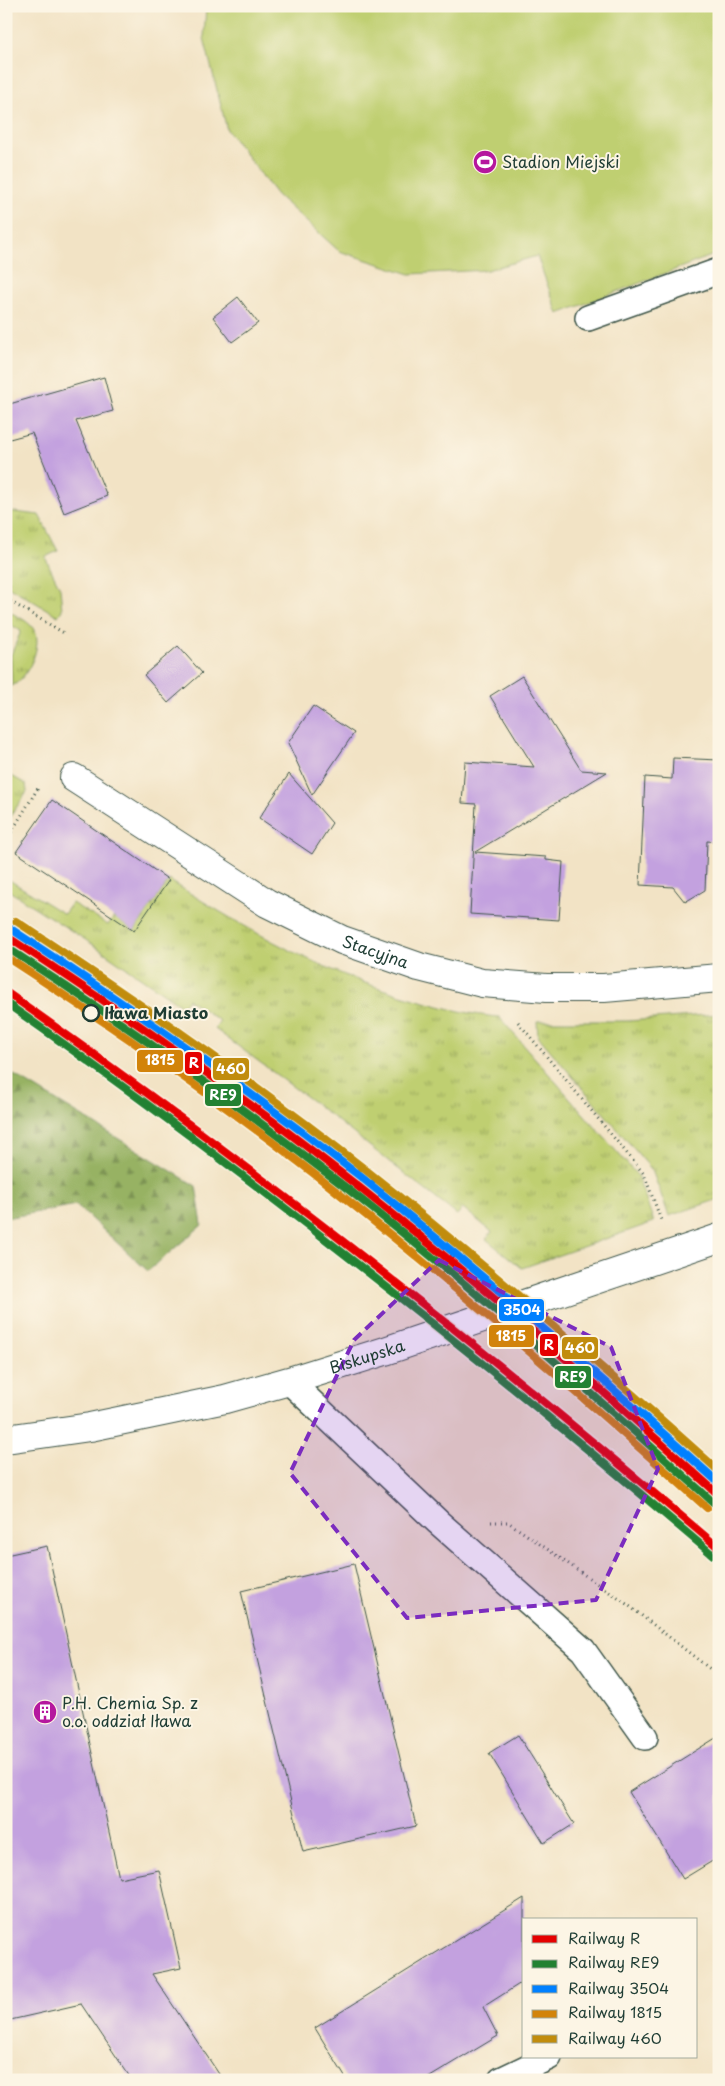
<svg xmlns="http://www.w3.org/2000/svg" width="725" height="2086" font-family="'Playpen Sans',sans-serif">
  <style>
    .grass { fill: url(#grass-tufts); stroke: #6f8652 }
    .forest { fill: url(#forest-firs); stroke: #5b784c }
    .pitch { fill: #bfcf71; stroke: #6f8652 }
    .building { fill: #c3a1df }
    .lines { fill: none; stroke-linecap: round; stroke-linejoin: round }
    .lane-casing { stroke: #3f564a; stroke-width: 28 }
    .street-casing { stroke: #3f564a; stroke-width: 30 }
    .secondary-casing { stroke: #3f564a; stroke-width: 30 }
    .path { stroke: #3f564a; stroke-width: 3; stroke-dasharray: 1 4; stroke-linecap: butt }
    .lane { stroke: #fff; stroke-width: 25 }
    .street { stroke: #fff; stroke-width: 28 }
    .secondary { stroke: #fff; stroke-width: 28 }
    .rail-1-casing { stroke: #fcf5e5; stroke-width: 11 }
    .rail-2-casing { stroke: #fcf5e5; stroke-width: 11 }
    .rail-3-casing { stroke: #fcf5e5; stroke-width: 11 }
    .rail-4-casing { stroke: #fcf5e5; stroke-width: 11 }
    .rail-5-casing { stroke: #fcf5e5; stroke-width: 11 }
    .rail-1 { stroke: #e50000; stroke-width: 8 }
    .rail-2 { stroke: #238132; stroke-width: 8 }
    .rail-3 { stroke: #0080ff; stroke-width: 8 }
    .rail-4 { stroke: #d2830a; stroke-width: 8 }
    .rail-5 { stroke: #c18c0d; stroke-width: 8 }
    .marked { fill: #7b2cbf; fill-opacity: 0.2; stroke: #7b2cbf; stroke-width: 4; stroke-dasharray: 10 6; stroke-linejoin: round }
    .stop-dot { fill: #fcf5e5; stroke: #1f3d34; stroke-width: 2.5 }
    .labels { text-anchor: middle; stroke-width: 4; stroke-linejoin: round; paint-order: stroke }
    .poi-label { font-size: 16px; fill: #1f3d34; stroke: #fcf5e5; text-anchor: start }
    .street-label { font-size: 16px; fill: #1f3d34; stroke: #fcf5e5 }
    .stop-label { font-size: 16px; font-weight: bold; fill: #1f3d34; stroke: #fcf5e5; text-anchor: start }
    .line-badge { stroke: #fcf5e5; stroke-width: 2 }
    .badge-label { font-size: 14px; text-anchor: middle; font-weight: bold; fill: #fff }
  </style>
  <defs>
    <pattern id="grass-tufts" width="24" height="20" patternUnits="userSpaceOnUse" patternTransform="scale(1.25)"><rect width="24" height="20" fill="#bfcf71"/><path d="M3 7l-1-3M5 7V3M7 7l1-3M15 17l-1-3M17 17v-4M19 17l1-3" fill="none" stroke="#9ba95e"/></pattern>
    <pattern id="forest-firs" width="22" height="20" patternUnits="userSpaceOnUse" patternTransform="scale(1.25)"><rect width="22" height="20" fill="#97b263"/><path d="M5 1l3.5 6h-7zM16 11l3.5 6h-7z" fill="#7b9252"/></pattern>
  </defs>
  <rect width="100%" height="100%" fill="#fcf5e5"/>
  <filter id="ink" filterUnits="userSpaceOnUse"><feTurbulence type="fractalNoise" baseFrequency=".02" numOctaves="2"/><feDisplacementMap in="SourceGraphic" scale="10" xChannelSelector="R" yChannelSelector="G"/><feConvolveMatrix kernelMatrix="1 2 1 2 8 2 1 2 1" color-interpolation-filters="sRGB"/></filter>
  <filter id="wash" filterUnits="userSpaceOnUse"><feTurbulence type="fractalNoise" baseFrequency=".0096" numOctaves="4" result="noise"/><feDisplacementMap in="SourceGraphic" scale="20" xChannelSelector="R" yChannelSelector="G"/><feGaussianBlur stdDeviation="1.12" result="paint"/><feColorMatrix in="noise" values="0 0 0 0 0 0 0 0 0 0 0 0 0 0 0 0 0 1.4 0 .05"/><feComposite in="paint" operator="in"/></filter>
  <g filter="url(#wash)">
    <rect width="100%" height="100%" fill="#f2e3c5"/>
    <g class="grass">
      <polygon points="6,511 39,515 58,551 45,557 60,588 62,610 58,616 6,585"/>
      <path d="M6,610C15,615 27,620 33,628C45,643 27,679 12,686L11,655L21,631L6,622Z"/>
      <polygon points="6,773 26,784 27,792 9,818 6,817"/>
      <path d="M6,878L64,914L72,903L108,925L114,917L134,931L169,880C248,931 327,975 418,1000C445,1008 471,1015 499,1017L637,1175L654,1222L522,1268L486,1239L492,1232L463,1208L457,1215L316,1104L215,1029L220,1021L188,999L182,1006L92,944L6,889Z"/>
      <polygon points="719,1014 719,1199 669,1216 652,1170 538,1036 537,1021 628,1021"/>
    </g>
    <polygon class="forest" points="6,1070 196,1186 202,1225 148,1271 76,1205 6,1218"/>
    <polygon class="pitch" points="206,6 719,6 719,253 558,314 537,256 487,270 410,274 339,251 277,195 227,130 204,38"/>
    <g id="blocks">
      <g class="building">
        <polygon points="238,297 258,323 232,342 213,317"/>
        <polygon points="104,377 113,411 76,421 107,496 64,513 32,433 6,440 6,405"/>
        <polygon points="178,646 202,673 168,703 144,675"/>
        <polygon points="522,676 581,770 607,772 475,852 546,857 546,860 563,862 559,920 470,914 476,804 462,803 465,762 534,767 490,696"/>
        <polygon points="313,706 354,733 312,795 288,743"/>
        <polygon points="673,758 719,760 719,842 707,841 705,890 685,902 673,887 640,885 645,777 672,779"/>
        <polygon points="289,774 332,823 312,854 259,818"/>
        <polygon points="52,800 169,880 134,931 16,852"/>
        <polygon points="47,1546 119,1878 159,1870 181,1968 152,1974 223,2080 132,2080 81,2004 6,2021 6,1555"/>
        <polygon points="354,1564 416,1826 303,1852 241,1591"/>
        <polygon points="518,1735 574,1824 544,1843 489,1753"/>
        <polygon points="719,1736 719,1857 683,1879 629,1792"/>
        <polygon points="524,1898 524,1981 483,2007 498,2036 425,2080 347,2080 315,2028"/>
      </g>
    </g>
  </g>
  <g filter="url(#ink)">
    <use href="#blocks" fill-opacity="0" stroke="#3f564a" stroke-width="1"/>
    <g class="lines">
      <g class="lane-casing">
        <g id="lane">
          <polyline points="588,318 719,271"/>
          <polyline points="289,1381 438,1522 583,1650 645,1737"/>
          <polyline points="501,2080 549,2057"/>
        </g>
      </g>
      <g class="street-casing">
        <g id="street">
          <path id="s1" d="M74,778L267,903L342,940L419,967L482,983L546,988H604L719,978"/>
        </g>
      </g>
      <g class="secondary-casing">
        <g id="secondary">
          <path id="s2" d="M6,1439L90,1427L225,1399L289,1381L385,1351L719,1238"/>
        </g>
      </g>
      <g class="path">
        <polyline points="6,599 64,633"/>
        <polyline points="6,841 38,788"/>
        <polyline points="518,1022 644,1174 661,1220"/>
        <polyline points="491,1522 508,1522 628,1605 719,1676"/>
      </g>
      <use href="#lane" class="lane"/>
      <use href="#street" class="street"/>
      <use href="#secondary" class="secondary"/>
      <g class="rail-1-casing">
        <g id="rail-1">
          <path d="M6,936C126,1014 243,1096 355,1184C481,1283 600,1388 719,1495"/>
          <path d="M6,992C253,1165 489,1352 719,1548"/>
        </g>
      </g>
      <g class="rail-2-casing">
        <g id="rail-2">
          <path d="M6,947C124,1023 238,1104 349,1190C475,1289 594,1395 713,1502"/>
          <path d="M6,1003C252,1175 485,1361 713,1555"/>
        </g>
      </g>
      <g class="rail-3-casing">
        <path id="rail-3" d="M11,929C131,1007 248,1089 361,1177C484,1275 602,1378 719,1483"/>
      </g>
      <g class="rail-4-casing">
        <path id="rail-4" d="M6,957C123,1033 237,1112 346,1199C470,1298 589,1402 707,1508"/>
      </g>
      <g class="rail-5-casing">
        <path id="rail-5" d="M16,921C136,1000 254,1082 367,1171C488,1267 604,1368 719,1471"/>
      </g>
      <use href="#rail-1" class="rail-1"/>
      <use href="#rail-2" class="rail-2"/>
      <use href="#rail-3" class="rail-3"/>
      <use href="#rail-4" class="rail-4"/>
      <use href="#rail-5" class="rail-5"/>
    </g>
  </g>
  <path class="marked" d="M439,1260L611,1347L658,1469L596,1600L407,1618L290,1473L354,1340Z"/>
  <defs>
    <g id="stadium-disc" transform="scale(1.25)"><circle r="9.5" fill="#b5179e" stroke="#fcf5e5"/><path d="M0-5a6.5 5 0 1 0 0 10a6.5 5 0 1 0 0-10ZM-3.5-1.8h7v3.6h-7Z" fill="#fff"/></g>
    <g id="building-disc" transform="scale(1.25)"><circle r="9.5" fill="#b5179e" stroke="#fcf5e5"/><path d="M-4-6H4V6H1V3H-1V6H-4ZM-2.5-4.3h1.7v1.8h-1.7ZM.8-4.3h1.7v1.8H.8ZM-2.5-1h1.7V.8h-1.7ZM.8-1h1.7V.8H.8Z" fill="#fff"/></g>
  </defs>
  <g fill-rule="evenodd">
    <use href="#stadium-disc" x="485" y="162"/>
    <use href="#building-disc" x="45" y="1712"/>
  </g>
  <circle class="stop-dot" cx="91" cy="1013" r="8"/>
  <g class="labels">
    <g class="poi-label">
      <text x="502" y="168">Stadion Miejski</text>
      <text x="62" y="1709">P.H. Chemia Sp. z<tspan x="62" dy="18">o.o. oddział Iława</tspan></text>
    </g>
    <g class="street-label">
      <text dy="6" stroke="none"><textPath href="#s1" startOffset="349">Stacyjna</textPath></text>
      <text dy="6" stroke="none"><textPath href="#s2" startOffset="371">Biskupska</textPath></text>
    </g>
    <g class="stop-label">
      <text x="104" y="1019">Iława Miasto</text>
    </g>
  </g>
  <g class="line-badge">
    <rect x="136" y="1049" width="48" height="24" rx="5" fill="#d2830a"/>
    <rect x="184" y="1051" width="19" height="24" rx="5" fill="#e50000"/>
    <rect x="212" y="1057" width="38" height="24" rx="5" fill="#c18c0d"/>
    <rect x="204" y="1083" width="38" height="24" rx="5" fill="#238132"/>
    <rect x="498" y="1298" width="47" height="24" rx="5" fill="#0080ff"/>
    <rect x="488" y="1324" width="47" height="24" rx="5" fill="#d2830a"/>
    <rect x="539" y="1333" width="20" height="24" rx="5" fill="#e50000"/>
    <rect x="561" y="1336" width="38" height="24" rx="5" fill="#c18c0d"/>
    <rect x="554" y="1365" width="38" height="24" rx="5" fill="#238132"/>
  </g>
  <g class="badge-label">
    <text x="160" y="1065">1815</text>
    <text x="194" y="1068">R</text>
    <text x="231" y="1074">460</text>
    <text x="223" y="1100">RE9</text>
    <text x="522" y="1315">3504</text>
    <text x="511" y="1341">1815</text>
    <text x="549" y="1350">R</text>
    <text x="580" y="1353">460</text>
    <text x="573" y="1382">RE9</text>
  </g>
  <rect width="725" height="2086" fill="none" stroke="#fcf5e5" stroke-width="25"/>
  <rect x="522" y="1918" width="175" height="140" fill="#fcf5e5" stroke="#a4ab9e"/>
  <rect x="532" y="1935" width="25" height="8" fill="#e50000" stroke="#a4ab9e"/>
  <text x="568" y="1944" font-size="15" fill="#1f3d34">Railway R</text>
  <rect x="532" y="1960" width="25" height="8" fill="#238132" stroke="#a4ab9e"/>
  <text x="568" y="1968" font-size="15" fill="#1f3d34">Railway RE9</text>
  <rect x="532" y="1985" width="25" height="8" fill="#0080ff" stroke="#a4ab9e"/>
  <text x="568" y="1994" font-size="15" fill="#1f3d34">Railway 3504</text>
  <rect x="532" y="2010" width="25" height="8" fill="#d2830a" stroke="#a4ab9e"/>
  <text x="568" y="2018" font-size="15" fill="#1f3d34">Railway 1815</text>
  <rect x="532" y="2035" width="25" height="8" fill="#c18c0d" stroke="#a4ab9e"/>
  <text x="568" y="2044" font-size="15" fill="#1f3d34">Railway 460</text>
</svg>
